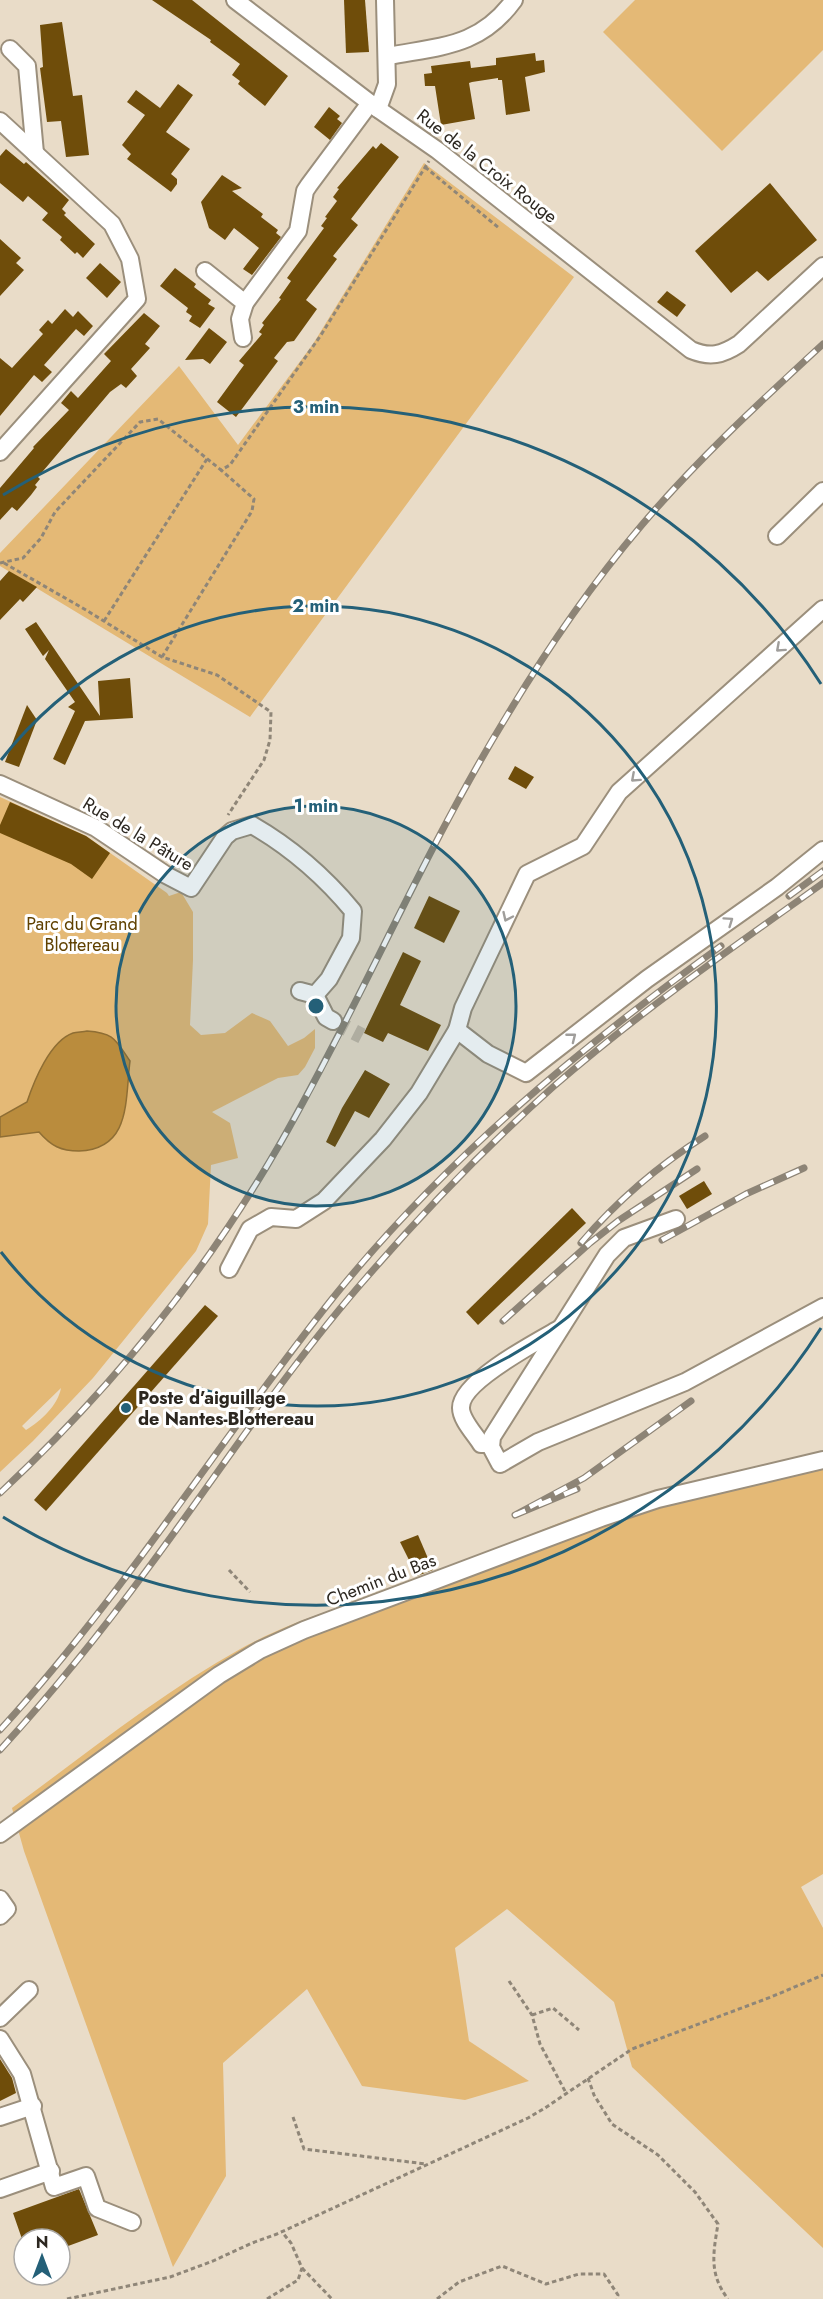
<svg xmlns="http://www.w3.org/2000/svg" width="823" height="2299" font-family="Jost,sans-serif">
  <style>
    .green { fill: #e4b976; fill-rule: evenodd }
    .water { fill: #ba8c3d; stroke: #8f6e34; stroke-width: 1.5 }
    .building { fill: #6f4d0a }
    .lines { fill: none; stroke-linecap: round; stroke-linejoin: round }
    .minor-tunnel { stroke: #c3b8a6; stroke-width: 16; stroke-dasharray: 16 8; stroke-linecap: butt }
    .minor-casing { stroke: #9b8f7c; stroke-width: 20 }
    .path { stroke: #8f8678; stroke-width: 3; stroke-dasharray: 4.5 3; stroke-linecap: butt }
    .minor { stroke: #fff; stroke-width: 16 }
    .rail-casing { stroke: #8d8476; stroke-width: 7 }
    .rail { stroke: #fff; stroke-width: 4.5; stroke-dasharray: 14; stroke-linecap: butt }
    .oneway { stroke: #a09e9b }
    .ring { fill: none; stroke: #246078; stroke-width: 3 }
    .poi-dot { fill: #246078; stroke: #fff; stroke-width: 2 }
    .labels { text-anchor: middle; stroke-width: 6; stroke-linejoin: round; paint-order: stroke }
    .street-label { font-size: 18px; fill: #2c2720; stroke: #fff }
    .park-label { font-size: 18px; fill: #604100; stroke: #fff }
    .poi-label { font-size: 18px; font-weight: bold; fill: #2c2720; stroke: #fff; text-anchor: start }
    .centre { fill: #246078; stroke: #fff; stroke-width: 3 }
    .ring-label { font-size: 18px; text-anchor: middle; font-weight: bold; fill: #246078; stroke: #fff; stroke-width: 6; stroke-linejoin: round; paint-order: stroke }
  </style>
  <rect width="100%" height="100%" fill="#e9dcc8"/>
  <g class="green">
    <polygon points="635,0 823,0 823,50 722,151 603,32"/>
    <polygon points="424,163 574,277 250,717 0,566 0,553 179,366 238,445 313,344"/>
    <path d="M0,797L86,836L167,893L169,896L181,892L193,912V960L190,1025L201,1035L225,1033L252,1013L270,1021L288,1046L304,1038L315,1029V1048L305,1067L298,1075L278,1078L212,1112L230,1123L238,1158L211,1165L208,1224L196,1251L93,1378L33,1441L0,1472ZM61,1388C58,1405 41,1421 26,1430L22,1426Z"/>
    <path d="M823,1451V1874L801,1887L823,1928V2248L632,2067L614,2002L507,1909L455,1948L469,2041L529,2081L465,2100L362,2086L307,1989L223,2063L226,2176L173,2267L24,1851L12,1808C87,1753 161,1693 242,1648C298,1617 360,1602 419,1580C484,1556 547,1525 612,1504C681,1482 753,1468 823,1451Z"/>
  </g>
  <path class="water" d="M87,1031C114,1033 115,1039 130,1061C125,1101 131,1149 79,1151C61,1151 51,1146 39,1132L0,1137V1117L27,1102C34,1081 50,1041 73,1033C77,1032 83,1032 87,1031Z"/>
  <g class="building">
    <polygon points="152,0 192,0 288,76 265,106 238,84 240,81 232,75 240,64 210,42 211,40"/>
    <polygon points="344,0 365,0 369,52 346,53"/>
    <polygon points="62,22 73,96 82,95 89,155 66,157 61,121 47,122 40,68 43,67 40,25"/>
    <polygon points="535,53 536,61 544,60 545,72 525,77 530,111 506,115 502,80 498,80 498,78 472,82 469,83 475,119 441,125 435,86 425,86 424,74 432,73 431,66 470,61 471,68 496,65 496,58"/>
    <polygon points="178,84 193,95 166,132 190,149 171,174 177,179 177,184 171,192 127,159 131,154 122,145 145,115 127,102 136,90 160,108"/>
    <polygon points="329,107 340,116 337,119 342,123 330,140 314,127"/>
    <polygon points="381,143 399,157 351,219 358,225 333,256 337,259 306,300 317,309 294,341 287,342 274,358 278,361 236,417 217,402 244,365 239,361 262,334 259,332 264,325 262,323 281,299 279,298 291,281 287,278 324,228 321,226 327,218 325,217 337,201 333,197 339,189 337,188 373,146 376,149"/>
    <polygon points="6,149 24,164 26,162 69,200 62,209 66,213 64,215 95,244 83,258 77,252 75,254 60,240 62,237 42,220 48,213 28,196 23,202 0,183 0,156"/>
    <polygon points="222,175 242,188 232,191 263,214 261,217 278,230 276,233 281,237 252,275 243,269 259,248 234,228 225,240 209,228 201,202"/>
    <polygon points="770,183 817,240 768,281 757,271 731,293 695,251"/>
    <polygon points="0,239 21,258 16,263 24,270 0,296"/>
    <polygon points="100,263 121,282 107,298 86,278"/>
    <polygon points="175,268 196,284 194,287 211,300 208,304 215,308 200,328 189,321 192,316 186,312 188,308 160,286"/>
    <polygon points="667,291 686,305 677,317 657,302"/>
    <polygon points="65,309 73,317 78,311 93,326 84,336 76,329 44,365 52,372 42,382 34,375 0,416 0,358 12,368 43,334 39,330 48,320 52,324"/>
    <polygon points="144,313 160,326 145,344 150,348 131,369 137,376 126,388 121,384 110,392 38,477 40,479 35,485 37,487 31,495 17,511 12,507 0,520 0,488 34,448 33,447 69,410 61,403 71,391 78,398 111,361 104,354"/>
    <polygon points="209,328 227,342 210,364 203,359 185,360"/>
    <polygon points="9,571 37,587 23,602 20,599 0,620 0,581"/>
    <polygon points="36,622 100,716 98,681 130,678 133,718 85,721 65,765 53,759 75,711 68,707 75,702 45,659 49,650 43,656 25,629"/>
    <polygon points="27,705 37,720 19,767 5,762"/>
    <polygon points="515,766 534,777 526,789 508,779"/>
    <polygon points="10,802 86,836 110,853 92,879 71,864 0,833 0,825"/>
    <polygon points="429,896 460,911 444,943 414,928"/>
    <polygon points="403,952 421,961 400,1005 441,1025 428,1051 388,1033 383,1042 364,1033"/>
    <polygon points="365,1070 390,1084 369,1118 355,1111 335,1147 326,1142 342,1108"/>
    <polygon points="704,1181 712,1194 687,1209 679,1196"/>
    <polygon points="572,1208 586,1223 478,1325 466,1312"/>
    <polygon points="205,1305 218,1316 46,1511 34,1500"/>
    <polygon points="418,1535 433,1570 417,1576 400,1542"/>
    <polygon points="0,2059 12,2078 16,2093 0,2101"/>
    <polygon points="79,2189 98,2235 60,2249 60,2239 22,2239 13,2213"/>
  </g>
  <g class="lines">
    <polyline class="minor-tunnel" points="333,1021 362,1036"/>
    <g class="minor-casing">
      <g id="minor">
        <path d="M235,0L378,109L437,150L691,350C710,358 722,355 739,344L823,266"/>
        <polyline points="10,49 27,66 35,153"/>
        <path d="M388,56C441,46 480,47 514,0"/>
        <polyline points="378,109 387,84 385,0"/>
        <polyline points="0,121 112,224 130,259 137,299 0,452"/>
        <polyline points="205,271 245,303 240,319 243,338"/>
        <polyline points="245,303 298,231 305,191 309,185 370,103"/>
        <polyline points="777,536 823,491"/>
        <polyline points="823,609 619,792 583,846 527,874 463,1008 457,1030 488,1054 526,1073 647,979 777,887 823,850"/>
        <path d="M0,784L96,828L166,875L191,888L225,837L232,831L252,825C292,848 324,876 353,911L351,938L329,979L315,995L300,991"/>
        <polyline points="315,995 326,1017 333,1021"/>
        <polyline points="676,1219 624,1238 607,1255 492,1437 491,1447 500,1464 538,1442 685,1382 823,1307"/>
        <polyline points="229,1269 250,1229 271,1217 296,1219 324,1201 383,1139 419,1093 457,1030"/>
        <path d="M491,1444H481C475,1434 461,1420 461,1408C460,1382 538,1341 559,1329"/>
        <polyline points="0,1834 219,1675 260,1650 304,1630 601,1518 658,1499 823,1460"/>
        <polyline points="0,1899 7,1909 0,1916"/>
        <polyline points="0,2018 29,1990"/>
        <polyline points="0,2039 22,2074 54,2187 86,2176 97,2208 132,2222"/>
        <polyline points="0,2117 33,2106"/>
        <polyline points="0,2189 51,2171"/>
      </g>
    </g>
    <g class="path">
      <polyline points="425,167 499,228"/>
      <polyline points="0,563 23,558 41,538 55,512 140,422 158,419 221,470 230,465 321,335 429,161"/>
      <polyline points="4,563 86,610 162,657 217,675 271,712 270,740 264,760 228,815"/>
      <polyline points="104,621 207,459"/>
      <polyline points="162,657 252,511 254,499 221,470"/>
      <polyline points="229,1570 250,1592"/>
      <polyline points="509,1981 532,2015 540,2044 566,2093"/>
      <polyline points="532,2015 553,2008 579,2030"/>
      <path d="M588,2078L594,2095L612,2124L658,2155L695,2192L718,2224C713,2254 709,2274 728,2299"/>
      <polyline points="293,2117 304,2149 426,2164"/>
      <polyline points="302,2268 332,2299"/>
      <polyline points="67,2299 170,2277 213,2261 252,2243 277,2234 528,2118 545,2108 632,2049 771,1997 823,1975"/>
      <polyline points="267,2299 298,2280 302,2268 291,2243 282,2232"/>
      <polyline points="437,2299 459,2282 502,2266 546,2284 579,2274 604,2274 618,2295 617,2299"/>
    </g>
    <use href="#minor" class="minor"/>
    <g class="rail-casing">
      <g id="rail">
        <polyline points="789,896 823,871"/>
        <polyline points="662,1240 746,1194 804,1168"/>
        <path d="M581,1243C616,1202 659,1165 705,1136"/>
        <polyline points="503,1321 590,1243 618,1221 697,1169"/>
        <polyline points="577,1489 515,1515 584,1478 691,1401"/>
        <path d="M0,1493C110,1390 206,1273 281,1142C360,1004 422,855 505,719C545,652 591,585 641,526C696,461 760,402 823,344"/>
        <path d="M0,1730C123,1596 219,1441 332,1299C443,1161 578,1049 721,946"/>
        <path d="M0,1750C53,1692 102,1631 149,1567C221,1470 287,1368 367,1277C425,1210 487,1146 553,1087C638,1013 732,948 823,883"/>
      </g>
    </g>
    <use href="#rail" class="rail"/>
  </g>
  <defs><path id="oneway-chevron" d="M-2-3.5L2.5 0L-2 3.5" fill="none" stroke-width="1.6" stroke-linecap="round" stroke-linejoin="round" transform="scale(1.5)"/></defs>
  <g class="oneway">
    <use href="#oneway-chevron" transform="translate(780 648) rotate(138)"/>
    <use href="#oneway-chevron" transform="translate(635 778) rotate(138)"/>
    <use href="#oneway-chevron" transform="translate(507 917) rotate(115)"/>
    <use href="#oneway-chevron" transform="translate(729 921) rotate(-35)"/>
    <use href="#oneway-chevron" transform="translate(572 1037) rotate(-38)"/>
  </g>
  <circle cx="316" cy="1006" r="200" fill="#246078" fill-opacity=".12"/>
  <g class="ring">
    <circle cx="316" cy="1006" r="200"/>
    <path d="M1 760A400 400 0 1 1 1 1252"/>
    <path d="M821 1328A599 599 0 0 1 3 1517M3 495A599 599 0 0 1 821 684"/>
  </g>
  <circle class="poi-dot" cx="126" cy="1408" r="6"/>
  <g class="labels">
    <g class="street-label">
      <text transform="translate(487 166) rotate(38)" y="6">Rue de la Croix Rouge</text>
      <text transform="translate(138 834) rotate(31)" y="6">Rue de la Pâture</text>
      <text transform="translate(381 1580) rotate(-21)" y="6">Chemin du Bas</text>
    </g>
    <g class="park-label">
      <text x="82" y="930">Parc du Grand<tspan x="82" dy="21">Blottereau</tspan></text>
    </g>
    <g class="poi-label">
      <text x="138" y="1404">Poste d’aiguillage<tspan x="138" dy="21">de Nantes-Blottereau</tspan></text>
    </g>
  </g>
  <circle cx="316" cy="1006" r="9" class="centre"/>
  <g class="ring-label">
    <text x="316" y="413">3 min</text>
    <text x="316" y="612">2 min</text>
    <text x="316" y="812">1 min</text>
  </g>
  <g transform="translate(42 2257)"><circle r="28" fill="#ffffff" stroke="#aba9a6" stroke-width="1.5"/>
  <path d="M0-4.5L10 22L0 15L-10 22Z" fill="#246078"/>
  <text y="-9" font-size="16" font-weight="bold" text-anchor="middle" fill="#2c2720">N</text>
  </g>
</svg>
